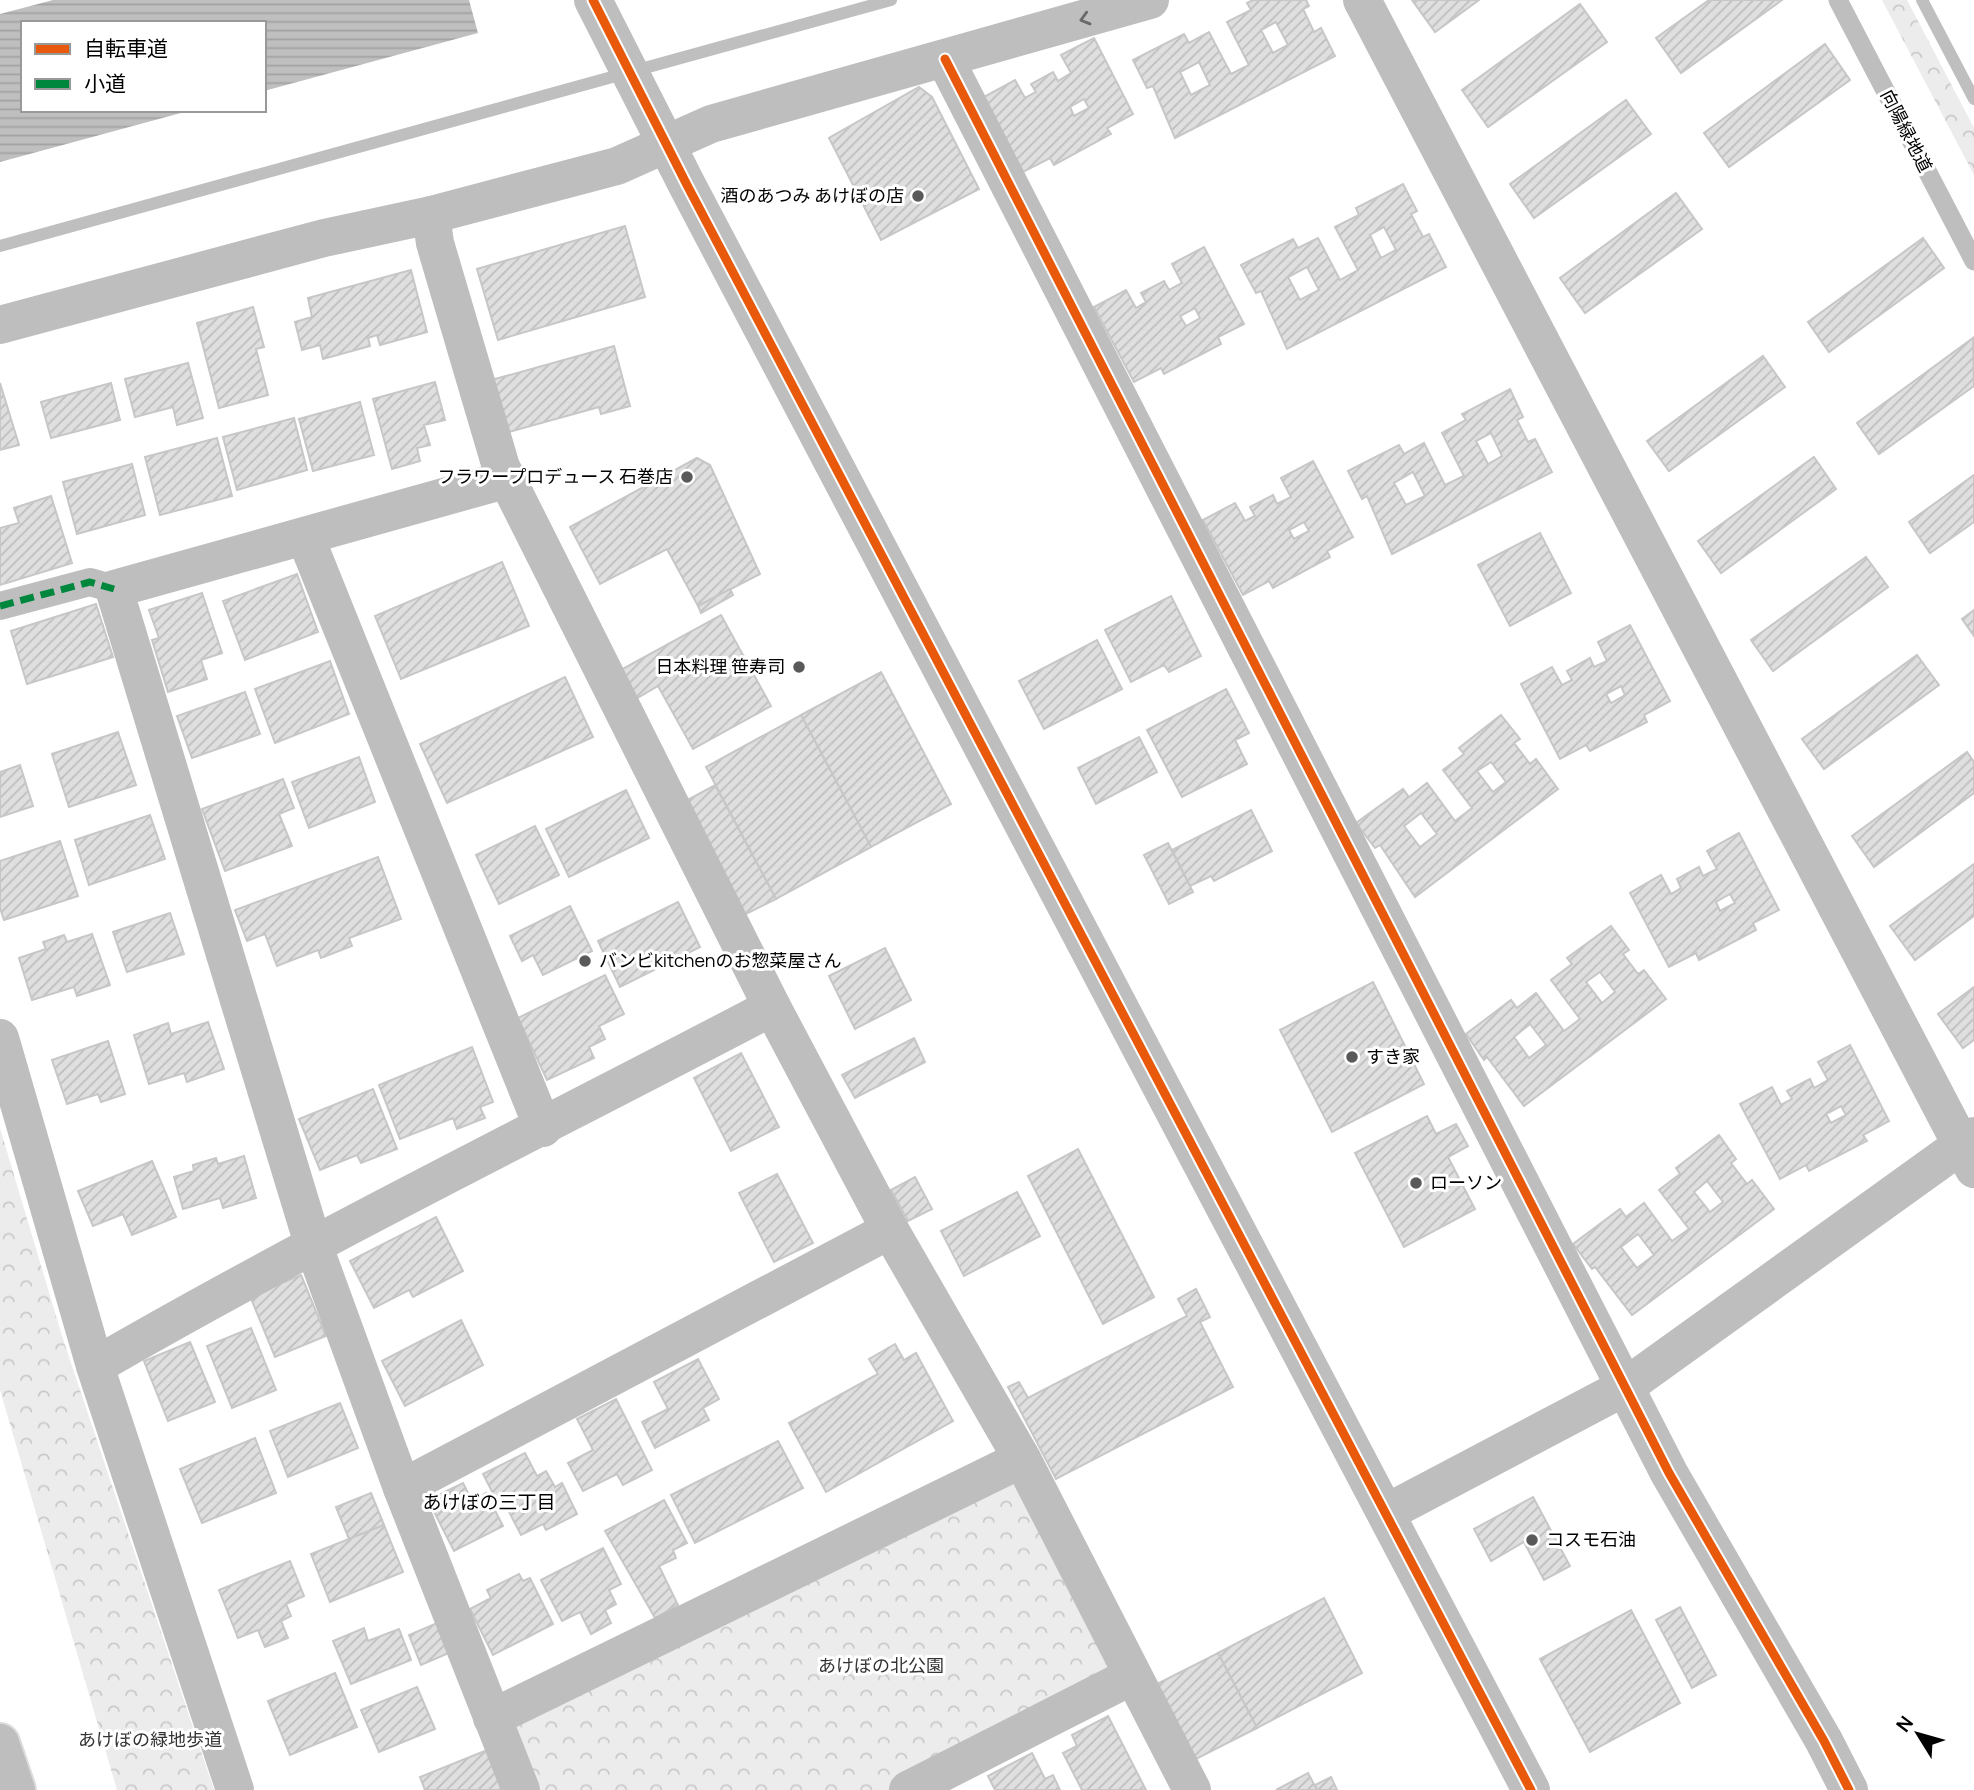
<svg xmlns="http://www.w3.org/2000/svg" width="1974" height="1790" font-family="Manrope,'Noto Sans JP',sans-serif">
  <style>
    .park { fill: url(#park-crowns) }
    .water { fill: url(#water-rules) }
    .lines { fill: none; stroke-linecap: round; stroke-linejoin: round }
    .stream { stroke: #bfbfbf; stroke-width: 12 }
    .building { fill: url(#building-hatch); stroke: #c7c7c7; stroke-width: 2; fill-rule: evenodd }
    .motorway-casing { stroke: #dbdbdb; stroke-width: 42 }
    .service { stroke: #bebebe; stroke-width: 19 }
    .pedestrian { stroke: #bebebe; stroke-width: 28 }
    .minor { stroke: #bebebe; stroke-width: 38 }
    .tertiary { stroke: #bebebe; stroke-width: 38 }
    .motorway { stroke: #bebebe; stroke-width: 38 }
    .quiet { stroke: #00873e; stroke-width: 7; stroke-dasharray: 14 7; stroke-linecap: butt }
    .cycleway-casing { stroke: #fff; stroke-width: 13 }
    .cycleway { stroke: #e8590c; stroke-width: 9 }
    .oneway { stroke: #686868 }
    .poi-dot { fill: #595959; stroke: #fff; stroke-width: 2.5 }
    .labels { text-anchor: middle; stroke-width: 6; stroke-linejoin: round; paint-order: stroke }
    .street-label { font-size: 18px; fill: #000; stroke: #fff }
    .poi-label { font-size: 18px; fill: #000; stroke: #fff; text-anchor: start }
    .park-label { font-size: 18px; fill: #333; stroke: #fff }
    .neighbourhood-label { font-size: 19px; fill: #000; stroke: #fff }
  </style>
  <defs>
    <pattern id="park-crowns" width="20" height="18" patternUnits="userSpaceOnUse" patternTransform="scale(1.75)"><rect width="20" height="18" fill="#ececec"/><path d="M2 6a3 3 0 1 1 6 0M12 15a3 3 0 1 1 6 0" fill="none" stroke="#c9c9c9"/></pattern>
    <pattern id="water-rules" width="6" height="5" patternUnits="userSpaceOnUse" patternTransform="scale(1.75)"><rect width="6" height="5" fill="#bfbfbf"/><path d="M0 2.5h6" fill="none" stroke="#a2a2a2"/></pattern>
    <pattern id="building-hatch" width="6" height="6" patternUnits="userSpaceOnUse" patternTransform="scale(1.75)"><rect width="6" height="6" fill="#dfdfdf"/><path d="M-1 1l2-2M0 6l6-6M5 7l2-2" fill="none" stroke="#bebebe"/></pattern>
  </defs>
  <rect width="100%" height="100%" fill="#fff"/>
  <g class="park">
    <polygon points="1882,0 1907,0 1974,128 1974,175"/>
    <polygon points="0,1128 62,1336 214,1790 117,1790 0,1390"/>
    <polygon points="1022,1459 1132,1676 908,1790 521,1790 492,1718"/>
  </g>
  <polygon class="water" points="53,0 469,0 478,33 264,91 264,23 23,23 23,110 192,110 0,162 0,14"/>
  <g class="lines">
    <g class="stream">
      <polyline points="1922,0 1974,99"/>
      <polyline points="0,246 891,0"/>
    </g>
  </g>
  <g class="building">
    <path d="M1253,0H1306L1309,6L1303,9L1314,32L1321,28L1335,56L1175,138L1153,86L1147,88L1133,60L1184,34L1189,43L1209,32L1231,74L1249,65L1227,22L1251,10L1247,3ZM1276,22L1288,45L1273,53L1261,30ZM1199,62L1210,85L1191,95L1180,72Z"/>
    <polygon points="1412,0 1479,0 1435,32"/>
    <polygon points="1709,0 1782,0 1681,73 1656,38"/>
    <polygon points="1580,4 1607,42 1488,127 1462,90"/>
    <path d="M1094,38L1133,114L1107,128L1111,134L1054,165L1050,158L1023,172L984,97L1015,80L1025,98L1036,92L1031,84L1053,72L1058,81L1071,73L1061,55ZM1084,99L1089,108L1074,116L1070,107Z"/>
    <polygon points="1825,44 1850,80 1729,167 1704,133"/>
    <polygon points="919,87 932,97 979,189 881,240 829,138"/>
    <polygon points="1626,100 1651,134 1534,218 1510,184"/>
    <path d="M1403,184L1417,211L1411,214L1423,237L1429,234L1446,267L1287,349L1261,291L1256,293L1241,265L1293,239L1298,248L1318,238L1340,280L1358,270L1335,227L1359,215L1356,208ZM1384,227L1396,250L1381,258L1370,235ZM1307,267L1319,290L1300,300L1288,277Z"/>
    <polygon points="1676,193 1702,229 1585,313 1560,278"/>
    <polygon points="625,226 645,297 498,340 477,269"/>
    <polygon points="1923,238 1944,268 1829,352 1808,322"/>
    <path d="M1204,247L1244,324L1218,337L1221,344L1164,374L1161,368L1134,382L1094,307L1126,290L1136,308L1146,302L1141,293L1164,281L1169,290L1182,283L1172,264ZM1195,308L1200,318L1186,326L1180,316Z"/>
    <polygon points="411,270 427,332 380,345 377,335 368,338 370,346 323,359 320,345 302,350 295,322 312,317 308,298"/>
    <polygon points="253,307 264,347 256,349 268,395 219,408 197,323"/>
    <polygon points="1973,338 1974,386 1879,454 1857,423"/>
    <polygon points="614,346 630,406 601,414 599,407 502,434 488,381"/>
    <polygon points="1763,356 1785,387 1669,471 1647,441"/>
    <polygon points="188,363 203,418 177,425 173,407 135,417 125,379"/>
    <polygon points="435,382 445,420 424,425 430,445 417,448 420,461 392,469 373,399"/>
    <polygon points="0,383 19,445 0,450"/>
    <polygon points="111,383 120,420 51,438 41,402"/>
    <path d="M1510,389L1523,417L1517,420L1528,442L1535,439L1552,472L1392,554L1367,496L1362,499L1348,471L1399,445L1404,454L1424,443L1445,485L1464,476L1442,433L1466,420L1462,414ZM1491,433L1502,456L1488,464L1476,441ZM1413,472L1425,496L1406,505L1394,483Z"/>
    <polygon points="360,402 374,455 313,471 299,419"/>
    <polygon points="294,418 307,470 237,490 223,437"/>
    <polygon points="217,438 232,496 160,515 145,457"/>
    <polygon points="1814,457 1836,489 1721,573 1698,541"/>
    <polygon points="697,458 710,465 760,574 698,606 667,549 600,584 570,527"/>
    <path d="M1313,461L1353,537L1327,551L1330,557L1273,588L1269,581L1243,595L1203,520L1235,503L1245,521L1255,516L1250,507L1273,495L1277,504L1291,497L1281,478ZM1304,522L1309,531L1294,539L1289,530Z"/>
    <polygon points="132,464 145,515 77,534 63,482"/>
    <polygon points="1974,475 1974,522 1930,553 1909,522"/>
    <polygon points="51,496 72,563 0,585 0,528 19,523 14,508"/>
    <polygon points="1540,533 1571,593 1510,626 1478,565"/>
    <polygon points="1866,557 1888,587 1773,671 1751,640"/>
    <polygon points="502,562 529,626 401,679 375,616"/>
    <polygon points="297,574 318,632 245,660 223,601"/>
    <polygon points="730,589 733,595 701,613 698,606"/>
    <polygon points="202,593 222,653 201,660 207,679 168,692 152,640 159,638 149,610"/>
    <polygon points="1171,596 1201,656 1169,672 1164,665 1131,682 1105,630"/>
    <polygon points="96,604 113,657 27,684 11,631"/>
    <polygon points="1974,610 1974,636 1962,619"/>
    <polygon points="721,615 771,706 693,749 658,686 634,700 619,671"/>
    <path d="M1630,625L1670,701L1644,715L1647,722L1590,751L1586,745L1560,759L1521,684L1552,667L1562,685L1572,680L1567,671L1590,658L1594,667L1607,661L1598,642ZM1621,686L1625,695L1611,703L1606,694Z"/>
    <polygon points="1097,640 1122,689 1044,729 1019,681"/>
    <polygon points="1917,655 1939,685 1824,769 1802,739"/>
    <polygon points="330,661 349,714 275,743 255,689"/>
    <polygon points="881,672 951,804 871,847 801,715"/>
    <polygon points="565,677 593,737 447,803 420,744"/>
    <polygon points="1226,689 1249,733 1235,740 1247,764 1182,797 1147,730"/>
    <polygon points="245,692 260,734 192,758 177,716"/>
    <polygon points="801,715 871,847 776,899 706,767"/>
    <path d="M1501,715L1520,739L1514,743L1530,764L1536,759L1558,789L1415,897L1380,845L1375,848L1356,823L1403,789L1409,797L1427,783L1455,821L1472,808L1443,770L1464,754L1459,748ZM1491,762L1506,782L1493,792L1477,771ZM1421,813L1437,834L1420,847L1404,826Z"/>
    <polygon points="118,732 136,785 69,807 52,754"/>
    <polygon points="1139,737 1157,772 1096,804 1078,768"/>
    <polygon points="1967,752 1974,762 1974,793 1874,867 1852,836"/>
    <polygon points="359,757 375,802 309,828 292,782"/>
    <polygon points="20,765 33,806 0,817 0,772"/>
    <polygon points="283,779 294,808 279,814 292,846 225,871 202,809"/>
    <polygon points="715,785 776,899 742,916 682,803"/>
    <polygon points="626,790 649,838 569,877 546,829"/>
    <polygon points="1251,810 1272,851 1214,881 1211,876 1190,886 1172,850"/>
    <polygon points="150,815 165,859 89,885 75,840"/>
    <polygon points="535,826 559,875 499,904 476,855"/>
    <path d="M1739,833L1779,910L1753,923L1756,930L1699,960L1696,953L1669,967L1630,893L1661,875L1671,894L1681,888L1677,879L1699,867L1703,876L1717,869L1707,851ZM1730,894L1735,903L1720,911L1716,902Z"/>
    <polygon points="60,841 78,896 4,920 0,908 0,861"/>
    <polygon points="1168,843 1193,892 1169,904 1144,855"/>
    <polygon points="378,857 401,919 349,938 352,946 321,958 318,950 277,966 265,934 247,941 235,910"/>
    <polygon points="1974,864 1974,916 1915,960 1890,926"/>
    <polygon points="678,902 700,947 620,987 598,941"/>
    <polygon points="570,906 592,951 543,975 533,955 522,961 510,936"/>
    <polygon points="170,913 184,954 127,972 113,932"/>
    <path d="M1611,926L1629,950L1623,954L1638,974L1644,970L1666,999L1524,1106L1487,1057L1484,1060L1466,1034L1511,1000L1517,1008L1536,993L1564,1031L1580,1019L1551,980L1572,964L1567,958ZM1600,972L1615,992L1602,1003L1586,982ZM1530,1024L1546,1045L1529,1058L1514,1037Z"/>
    <polygon points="92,934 110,985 77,996 74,987 32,1000 19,958 46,949 43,942 64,935 67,942"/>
    <polygon points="885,948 911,1000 855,1029 829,976"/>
    <polygon points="605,975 624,1014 599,1026 605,1039 589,1047 594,1058 547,1080 518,1018"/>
    <polygon points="1373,982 1424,1084 1332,1132 1280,1030"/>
    <polygon points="1974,987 1974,1040 1963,1048 1938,1014"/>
    <polygon points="208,1022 224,1069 187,1082 184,1073 149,1084 134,1035 168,1023 171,1034"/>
    <polygon points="914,1038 925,1062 855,1098 842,1075"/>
    <polygon points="108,1041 125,1094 101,1102 98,1094 67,1104 52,1060"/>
    <path d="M1850,1045L1889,1121L1863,1135L1867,1141L1809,1171L1806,1165L1780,1179L1740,1104L1772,1087L1781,1105L1792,1099L1787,1091L1810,1079L1814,1088L1828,1080L1818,1062ZM1841,1106L1846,1115L1831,1123L1826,1114Z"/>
    <polygon points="472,1047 493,1102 480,1107 485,1118 457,1129 453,1118 400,1139 379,1085"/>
    <polygon points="741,1053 779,1127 731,1151 694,1078"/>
    <polygon points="373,1089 397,1149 361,1163 357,1155 320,1170 299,1119"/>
    <polygon points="1427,1116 1436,1134 1456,1124 1468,1146 1448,1157 1475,1209 1404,1247 1355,1153"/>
    <path d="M1719,1135L1736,1159L1731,1163L1747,1184L1752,1180L1774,1209L1632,1315L1595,1267L1592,1269L1573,1244L1620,1209L1626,1217L1644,1203L1672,1241L1689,1229L1659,1190L1680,1174L1676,1168ZM1707,1181L1723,1202L1710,1212L1694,1192ZM1638,1234L1654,1255L1637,1268L1621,1247Z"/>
    <polygon points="1078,1149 1154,1297 1103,1324 1028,1176"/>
    <polygon points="244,1156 256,1198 223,1208 220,1198 183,1209 174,1177 194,1171 193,1165 216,1158 218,1164"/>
    <polygon points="152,1161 176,1217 132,1235 123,1214 93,1226 78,1191"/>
    <polygon points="777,1174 813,1243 774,1262 739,1193"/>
    <polygon points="915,1177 932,1209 908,1221 891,1190"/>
    <polygon points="1017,1192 1040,1236 964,1276 941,1231"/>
    <polygon points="436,1217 463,1271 413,1297 409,1290 374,1308 350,1261"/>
    <polygon points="301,1275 326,1336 275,1357 250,1296"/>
    <polygon points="1196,1289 1210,1317 1200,1322 1233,1387 1056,1479 1008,1387 1019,1382 1028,1398 1187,1316 1178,1299"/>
    <polygon points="461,1320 483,1365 405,1406 382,1361"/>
    <polygon points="251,1328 276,1390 232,1408 207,1346"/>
    <polygon points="190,1342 215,1402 168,1421 144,1361"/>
    <polygon points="895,1344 904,1360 916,1353 953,1421 826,1492 789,1423 878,1374 869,1359"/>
    <polygon points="698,1359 719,1399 703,1408 709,1420 655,1448 642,1422 668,1409 654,1382"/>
    <polygon points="616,1399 652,1470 623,1485 617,1474 583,1491 568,1463 593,1450 577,1419"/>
    <polygon points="340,1403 358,1448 288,1477 270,1431"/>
    <polygon points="255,1438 276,1493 202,1523 180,1469"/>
    <polygon points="778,1441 803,1488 695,1543 671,1495"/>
    <polygon points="525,1453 537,1476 546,1471 555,1487 562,1483 577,1514 546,1530 543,1524 521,1535 507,1508 502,1511 483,1474"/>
    <polygon points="463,1483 472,1501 486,1493 503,1526 454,1551 428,1500"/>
    <polygon points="371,1493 384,1525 349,1539 336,1507"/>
    <polygon points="1533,1497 1570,1566 1544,1580 1524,1542 1491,1561 1474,1529"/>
    <polygon points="664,1500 687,1543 673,1550 676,1558 659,1566 678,1605 655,1618 605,1531"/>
    <polygon points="384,1525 403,1572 330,1602 311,1554"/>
    <polygon points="603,1548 621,1584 609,1590 616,1604 605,1610 611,1623 591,1634 580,1612 562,1621 541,1580"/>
    <polygon points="290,1561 304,1596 286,1604 291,1616 281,1621 288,1638 265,1647 258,1630 238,1638 219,1590"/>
    <polygon points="519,1574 523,1581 530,1578 553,1624 493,1655 470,1609 491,1598 487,1590"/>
    <polygon points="1324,1598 1362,1673 1257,1728 1218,1653"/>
    <polygon points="1680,1607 1716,1675 1692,1688 1656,1620"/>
    <polygon points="1631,1610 1680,1703 1590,1752 1540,1659"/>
    <polygon points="437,1623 449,1653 421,1665 409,1635"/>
    <polygon points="364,1628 368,1641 399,1629 411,1660 351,1684 333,1641"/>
    <polygon points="1218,1653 1257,1728 1194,1760 1155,1685"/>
    <polygon points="335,1673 357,1727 290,1755 268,1701"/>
    <polygon points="417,1687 435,1729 379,1752 361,1710"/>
    <polygon points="1108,1716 1146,1790 1082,1790 1063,1753 1077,1746 1072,1735"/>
    <polygon points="487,1750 502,1790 425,1790 420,1777"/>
    <polygon points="1032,1753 1045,1779 1053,1775 1060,1790 995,1790 988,1776"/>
    <polygon points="1308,1773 1317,1790 1276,1790"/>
    <polygon points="1331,1777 1337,1790 1317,1790 1315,1785"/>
  </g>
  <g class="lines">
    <g class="motorway-casing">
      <polyline id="motorway" points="0,1743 16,1790"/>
    </g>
    <polyline class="service" points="1838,0 1974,261"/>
    <polyline class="pedestrian" points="0,606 90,582 114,589"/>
    <g class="minor">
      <polyline points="1362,0 1974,1169"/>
      <polyline points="945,59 1669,1473 1824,1741 1849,1790"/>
      <polyline points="431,215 435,243 501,467 772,1007 890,1230 1022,1459 1192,1790"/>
      <polyline points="0,325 324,238 431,215 617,166 711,124 1150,0"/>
      <polyline points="508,479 114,589 313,1244 402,1488 521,1790"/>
      <polyline points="305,536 543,1128"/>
      <path d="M95,1366C316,1238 546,1126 772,1007"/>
      <polyline points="402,1488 890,1230"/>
      <polyline points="1386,1513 1625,1387 1974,1136"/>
      <polyline points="492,1718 1022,1459"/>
      <polyline points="908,1790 1132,1676"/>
    </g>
    <g class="tertiary">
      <polyline points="593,0 687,185 1531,1790"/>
      <polyline points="0,1038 95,1366 235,1790"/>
    </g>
    <use href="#motorway" class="motorway"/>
    <polyline class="quiet" points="0,606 90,582 114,589"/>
    <g class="cycleway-casing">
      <g id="cycleway">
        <polyline points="593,0 687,185 1531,1790"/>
        <polyline points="945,59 1669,1473 1824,1741 1849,1790"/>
      </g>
    </g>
    <use href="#cycleway" class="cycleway"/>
  </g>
  <defs><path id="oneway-chevron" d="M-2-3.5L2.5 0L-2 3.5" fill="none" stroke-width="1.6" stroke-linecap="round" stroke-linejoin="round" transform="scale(1.75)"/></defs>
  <use class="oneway" href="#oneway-chevron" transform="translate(1085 19) rotate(164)"/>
  <g class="poi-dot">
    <circle cx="918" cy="196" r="7"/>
    <circle cx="687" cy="477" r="7"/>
    <circle cx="799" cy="667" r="7"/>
    <circle cx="585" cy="961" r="7"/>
    <circle cx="1352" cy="1057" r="7"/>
    <circle cx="1416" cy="1183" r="7"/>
    <circle cx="1532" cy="1540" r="7"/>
  </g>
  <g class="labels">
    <g class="street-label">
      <text transform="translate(1906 131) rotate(63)" y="6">向陽緑地道</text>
    </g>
    <g class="poi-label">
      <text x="904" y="202" text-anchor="end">酒のあつみ あけぼの店</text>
      <text x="673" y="483" text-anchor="end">フラワープロデュース 石巻店</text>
      <text x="785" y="673" text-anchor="end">日本料理 笹寿司</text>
      <text x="599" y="967">バンビkitchenのお惣菜屋さん</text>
      <text x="1366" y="1063">すき家</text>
      <text x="1430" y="1189">ローソン</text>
      <text x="1546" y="1546">コスモ石油</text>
    </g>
    <g class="park-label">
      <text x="881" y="1672">あけぼの北公園</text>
      <text x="150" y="1746">あけぼの緑地歩道</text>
    </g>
    <g class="neighbourhood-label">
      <text x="489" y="1509">あけぼの三丁目</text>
    </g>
  </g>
  <rect x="21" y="21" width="245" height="91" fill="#ffffff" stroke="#999999" stroke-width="2"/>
  <rect x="35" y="44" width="35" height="10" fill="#e8590c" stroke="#999999" stroke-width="2"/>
  <text x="84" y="56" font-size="21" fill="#000000">自転車道</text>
  <rect x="35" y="79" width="35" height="10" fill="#00873e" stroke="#999999" stroke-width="2"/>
  <text x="84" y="91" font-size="21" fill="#000000">小道</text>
  <g transform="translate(1918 1734) rotate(307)" stroke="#ffffff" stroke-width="5" paint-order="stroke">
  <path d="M0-5L12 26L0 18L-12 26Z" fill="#000000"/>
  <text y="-10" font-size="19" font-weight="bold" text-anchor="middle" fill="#000000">N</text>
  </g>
</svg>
